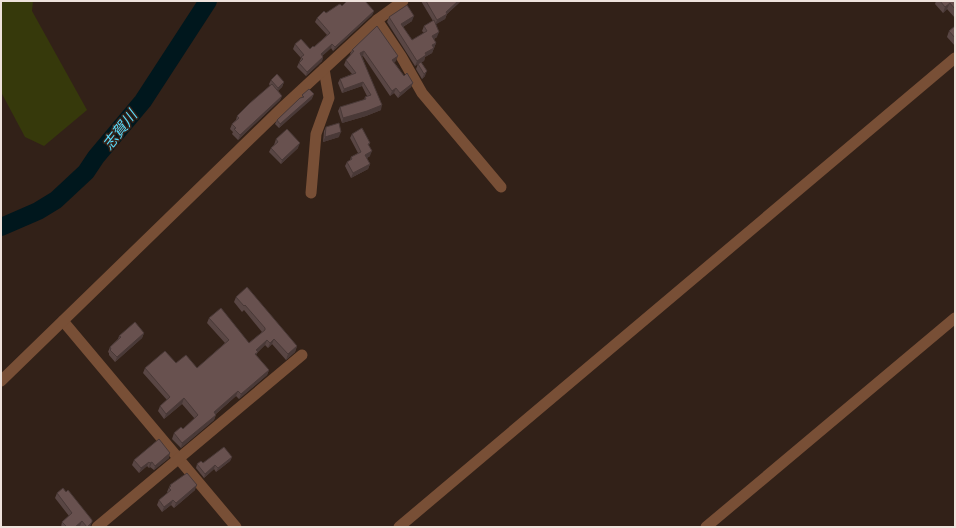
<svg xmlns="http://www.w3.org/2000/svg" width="956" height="528" font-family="Lato,'Noto Sans JP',sans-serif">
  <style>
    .green { fill: #36390b }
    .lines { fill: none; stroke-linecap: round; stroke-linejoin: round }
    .river { stroke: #00171d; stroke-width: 18 }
    .minor { stroke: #784f36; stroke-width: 11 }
    .wall { fill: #594644 }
    .shaded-wall { fill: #493937 }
    .building { fill: #68514f; stroke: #493937 }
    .labels { text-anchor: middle; stroke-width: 3; stroke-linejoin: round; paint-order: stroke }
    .water-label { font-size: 15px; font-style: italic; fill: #5bdbfb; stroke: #322118 }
  </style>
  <rect width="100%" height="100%" fill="#322118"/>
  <polygon class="green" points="1,1 33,1 32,11 87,110 44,146 25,137 1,92"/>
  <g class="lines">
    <polyline class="river" points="1,227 38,211 56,200 86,172 96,157 143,101 208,1"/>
    <g class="minor">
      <polyline points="377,20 401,56 422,93 501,187"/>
      <polyline points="311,193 316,134 329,98 324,69"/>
      <polyline points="63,321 236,527"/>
      <polyline points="1,381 285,105 377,20 403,1"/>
      <polyline points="97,527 302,355"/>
      <polyline points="399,527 955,58"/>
      <polyline points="706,527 955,318"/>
    </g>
  </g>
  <g class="wall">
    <polygon points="421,1 461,1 447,14 445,19 435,24 437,37 434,39 436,43 432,53 425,57 424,61 421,62 425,76 422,79 416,69 418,64 415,66 387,22 389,17 412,21 403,27 412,40 424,33 422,31 424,26 433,21"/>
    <polygon points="936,1 955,1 955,18 947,9 943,13 935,4"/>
    <polygon points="342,6 374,11 372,15 333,51 331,48 322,56 323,57 322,61 306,76 297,67 301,58 293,49 295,44 310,49 314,47 327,35 315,22 317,18"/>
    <polygon points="377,26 396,61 394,62 404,76 413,83 411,87 398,98 394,93 390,96 363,56 362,56 381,110 366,116 342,123 338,111 340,107 364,100 365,97 367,96 362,86 342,93 338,83 340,79 352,74 344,65 346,60 351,55 350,54 352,50"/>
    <polygon points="955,26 955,46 947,37 949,31"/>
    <polygon points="271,80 284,82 282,87 278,91 282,96 280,100 238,140 232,134 233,132 230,129 232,124 236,120 237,116 270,86 269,84"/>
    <polygon points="314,94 312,98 279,128 275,124 277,120 302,97 302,95"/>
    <polygon points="326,127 339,137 323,142 324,131"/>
    <polygon points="352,134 370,143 369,145 370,156 367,158 370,164 368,169 351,178 345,166 347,162 350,160 351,157 358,153 350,138"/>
    <polygon points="276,139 298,148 281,164 269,152 271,148 274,145"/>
    <polygon points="236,297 297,346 295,352 286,360 272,344 268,348 265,345 258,352 256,355 269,370 267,375 239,399 236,396 216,414 214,420 181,448 172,439 174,433 183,429 195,419 182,404 164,419 158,411 160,406 167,400 143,373 145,368 176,363 197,368 225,343 207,323 209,318 249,343 262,332 244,310 242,312 234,302"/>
    <polygon points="144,333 142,338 115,362 109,355 109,353 108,352 110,347 118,339 119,336"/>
    <polygon points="232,457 230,461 216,472 214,469 204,478 196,468 197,464"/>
    <polygon points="169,458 154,470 150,467 149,468 147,466 139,473 132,465 134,460"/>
    <polygon points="170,485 195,490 174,508 171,505 162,512 157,505 159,500 168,493 167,492"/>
    <polygon points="57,493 90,527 81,527 80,526 79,527 61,527 62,522 69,516 55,498"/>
  </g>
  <g class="shaded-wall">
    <polygon points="458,1 461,1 447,14 445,19 435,25 437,20"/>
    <polygon points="950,3 947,9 943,13 945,7"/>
    <polygon points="374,11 372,15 333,51 335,47"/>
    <polygon points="414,16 412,21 399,29 401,24"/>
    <polygon points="439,32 437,37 430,41 432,36"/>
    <polygon points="436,43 432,53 425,57 424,61 415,66 417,61 432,45"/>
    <polygon points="332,44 331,48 319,59 321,54"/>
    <polygon points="364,51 363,56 359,58 360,53"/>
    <polygon points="398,56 396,61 391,64 392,60"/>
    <polygon points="323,57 322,61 306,76 307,72"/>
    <polygon points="427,71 425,76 422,79 424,74"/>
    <polygon points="284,82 282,87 276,92 278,88"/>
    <polygon points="363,82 362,86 342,93 344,89"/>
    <polygon points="413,83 411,87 398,98 400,93"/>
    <polygon points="396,88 394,93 390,96 392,91"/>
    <polygon points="313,94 312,99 279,128 280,124"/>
    <polygon points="282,96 280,100 238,140 240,135"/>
    <polygon points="382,105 381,110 366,116 342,123 343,118"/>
    <polygon points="341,132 339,137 323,142 325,137"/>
    <polygon points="300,143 298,148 281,164 282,160"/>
    <polygon points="372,151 370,156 364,159 365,155"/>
    <polygon points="370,164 368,169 351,178 353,173"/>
    <polygon points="144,333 142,338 115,362 117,357"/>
    <polygon points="274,339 272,344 268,348 270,343"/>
    <polygon points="267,340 265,345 254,355 256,350"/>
    <polygon points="297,346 295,352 286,360 288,354"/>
    <polygon points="269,370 267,375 239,399 241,394"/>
    <polygon points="238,391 236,396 212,417 214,412"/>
    <polygon points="184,398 182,404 164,419 166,414"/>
    <polygon points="216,415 214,420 181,448 182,443"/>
    <polygon points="170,453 169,458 154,470 155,466"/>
    <polygon points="232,457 230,461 216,472 218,468"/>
    <polygon points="149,462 147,466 139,473 141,468"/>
    <polygon points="152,462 150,467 149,468 150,463"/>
    <polygon points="215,465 214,469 204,478 205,474"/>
    <polygon points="197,485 195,490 174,508 176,503"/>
    <polygon points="173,500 171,505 162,512 164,507"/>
    <polygon points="82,521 80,526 79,527 75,527"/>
    <polygon points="92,522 90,527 87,527"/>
  </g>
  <g class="building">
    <polygon points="347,1 365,1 374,11 335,47 332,44 321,54 323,57 307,72 299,63 303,59 301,57 304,55 295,44 301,39 310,49 313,46 314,47 330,33 317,18 324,11 326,13 338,5 340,4 342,6"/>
    <polygon points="426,1 458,1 446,12 447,14 437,20"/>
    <polygon points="940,1 955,1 955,9 950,3 945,7"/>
    <polygon points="407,5 414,16 401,24 412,40 427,31 424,26 434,20 439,32 432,36 436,43 432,45 434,48 425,53 426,55 417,61 389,17"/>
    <polygon points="377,26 398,56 392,60 404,76 407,73 413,83 400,93 396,88 392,91 364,51 360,53 382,105 367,111 343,118 340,107 366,99 365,97 371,95 363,82 344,89 340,79 356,73 346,60 354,51 352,50"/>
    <polygon points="955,26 955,38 949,31"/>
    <polygon points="421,62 427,71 424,74 418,64"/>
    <polygon points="277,74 284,82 278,88 271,80"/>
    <polygon points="272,84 282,96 240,135 234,129 236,128 232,124 239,118 237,116 250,103"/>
    <polygon points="309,89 314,94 280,124 277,120 300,98 304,97 302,95"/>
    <polygon points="339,123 341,132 325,137 326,127"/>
    <polygon points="362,128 370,143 368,144 372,151 365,155 370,164 353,173 347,162 352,159 351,157 361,152 352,134"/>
    <polygon points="287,129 300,143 282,160 271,148 278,142 276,139"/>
    <polygon points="247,287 297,346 288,354 274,339 270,343 267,340 256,350 258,352 255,354 269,370 241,394 238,391 214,412 216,415 182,443 174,433 181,427 183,429 198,415 184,398 166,414 160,406 170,397 145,368 165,351 176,363 186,355 197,368 229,340 209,318 221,308 249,343 265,330 265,328 245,305 244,306 236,297"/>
    <polygon points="135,322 144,333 117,357 110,350 111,349 110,347 121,337 119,336"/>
    <polygon points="159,439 170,453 155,466 152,462 150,463 149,462 141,468 134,460"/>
    <polygon points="224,447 232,457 218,468 215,465 205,474 197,464 201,461 203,463"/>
    <polygon points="187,473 197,485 176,503 173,500 164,507 159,500 171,490 169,488 171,486 170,485"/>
    <polygon points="63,488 66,492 68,490 92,520 92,522 87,527 82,521 75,527 67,527 62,522 72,513 57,493"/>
  </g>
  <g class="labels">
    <g class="water-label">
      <text transform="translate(120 130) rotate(-52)" y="5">志賀川</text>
    </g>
  </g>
  <rect width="956" height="528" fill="none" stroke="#eee2dc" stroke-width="4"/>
</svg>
